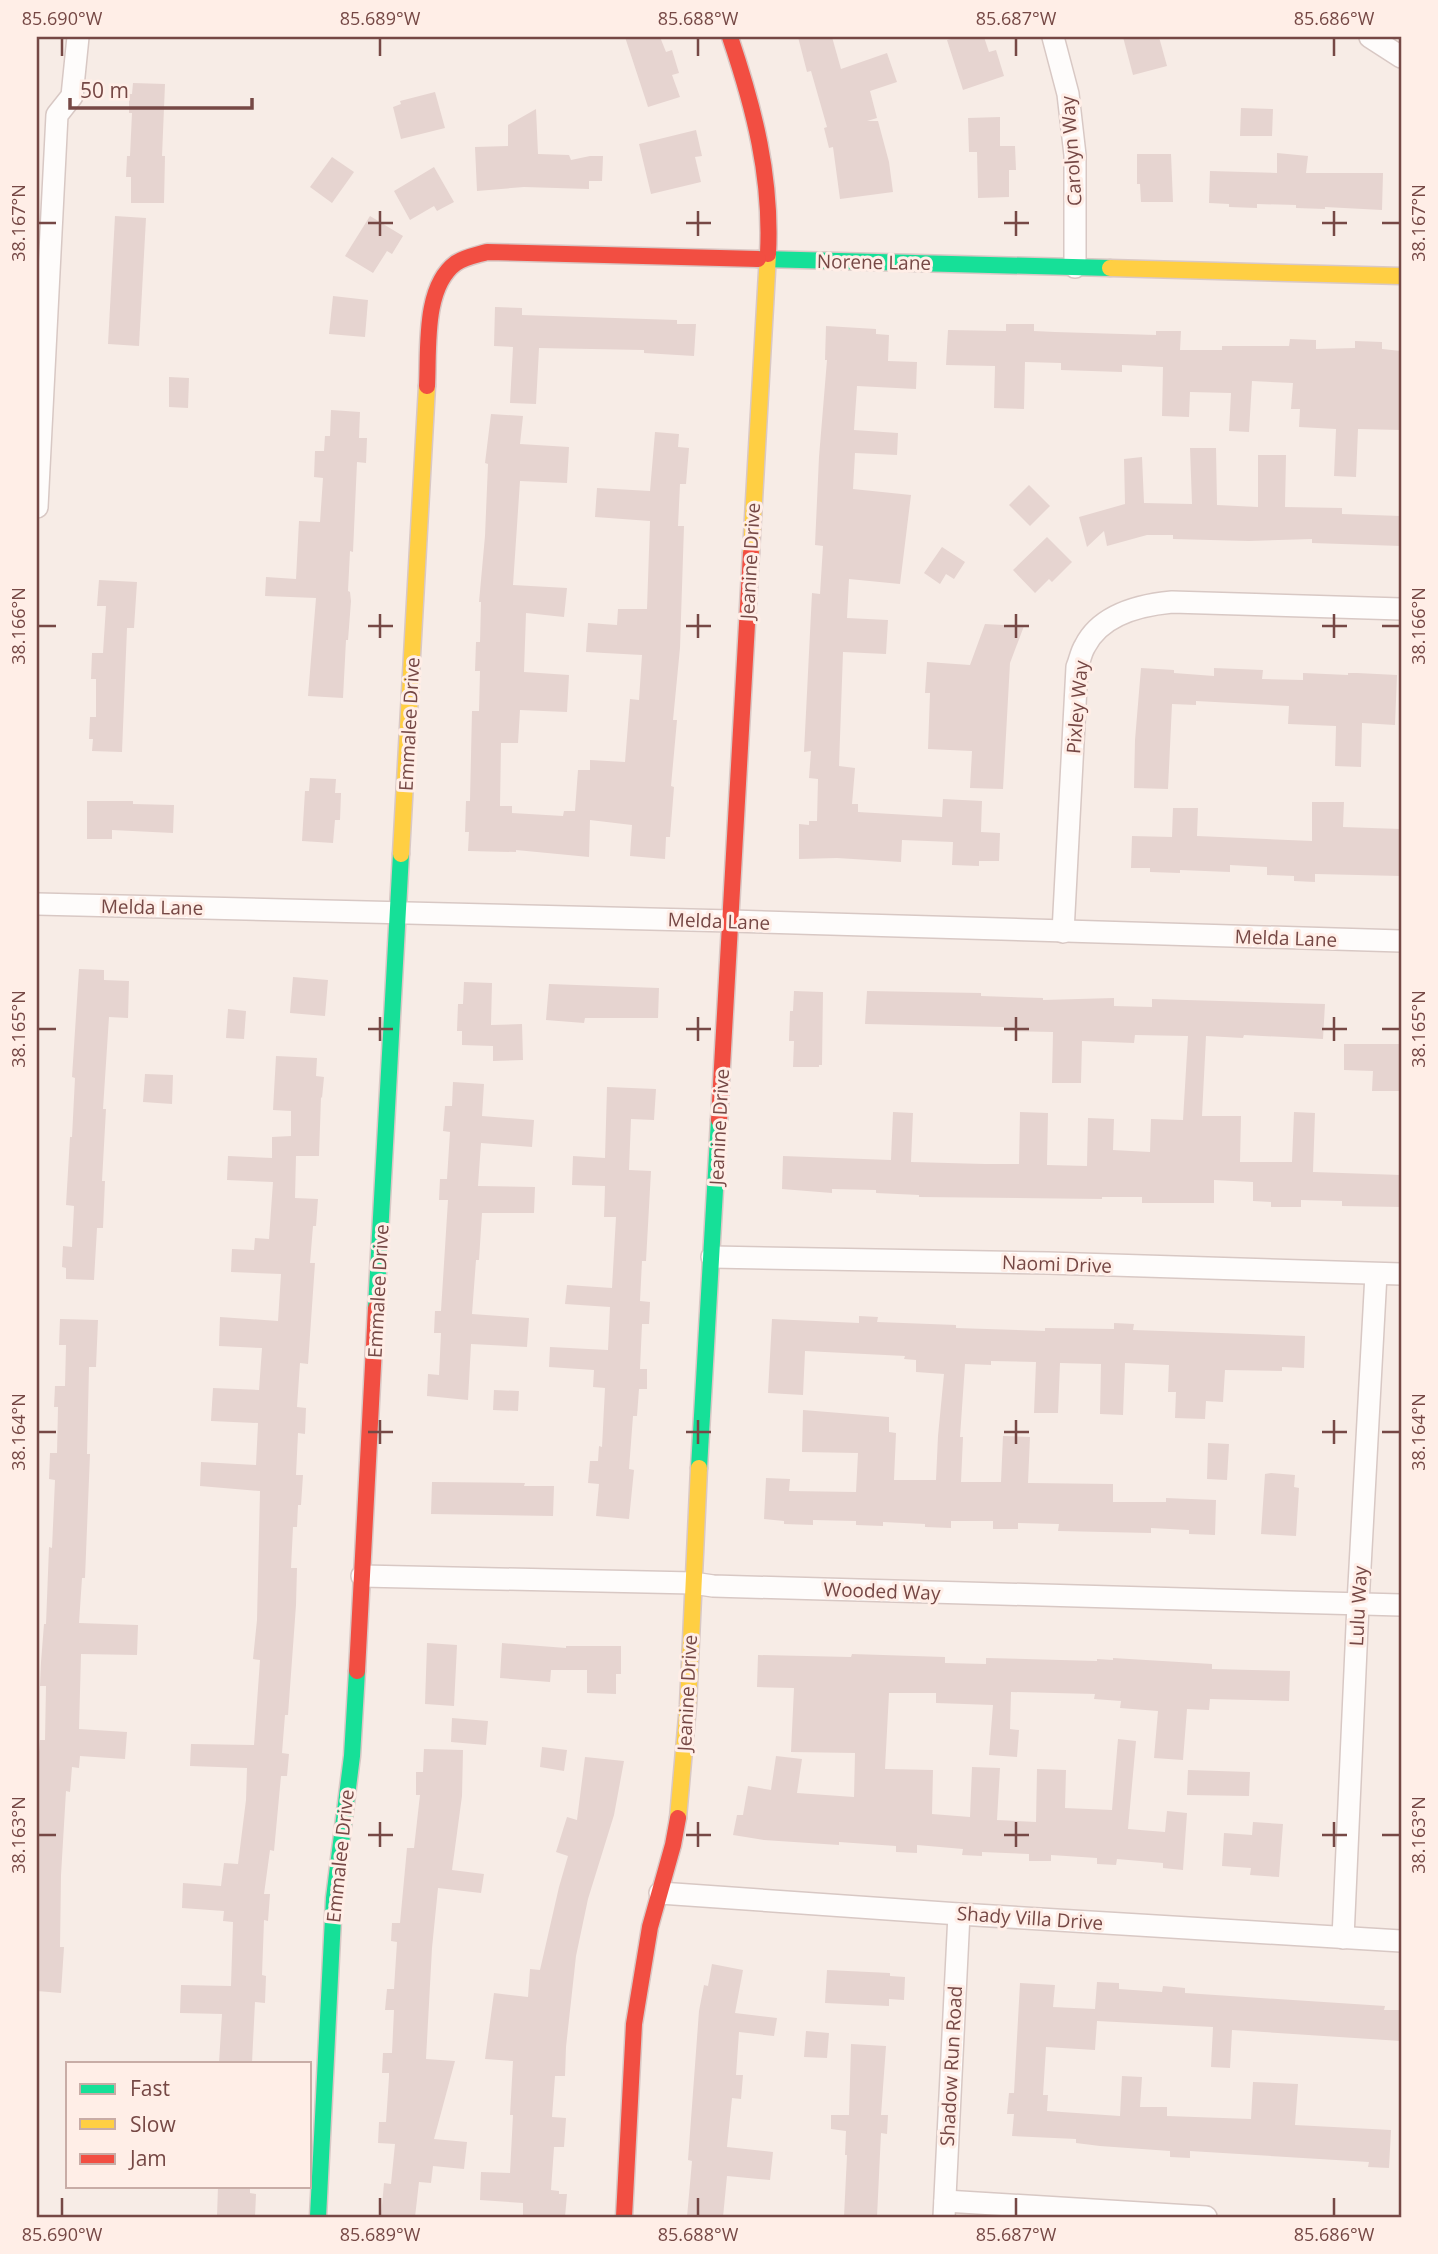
<svg xmlns="http://www.w3.org/2000/svg" width="1438" height="2254" font-family="'Open Sans',sans-serif">
  <style>
    .building { fill: #e6d4d0 }
    .lines { fill: none; stroke-linecap: round; stroke-linejoin: round }
    .street-casing { stroke: #d8c8c4; stroke-width: 24 }
    .fast-casing { stroke: #d9c8c5; stroke-width: 19 }
    .slow-casing { stroke: #d9c8c5; stroke-width: 19 }
    .jam-casing { stroke: #d9c8c5; stroke-width: 19 }
    .street { stroke: #fefcfb; stroke-width: 21 }
    .fast { stroke: #16e098; stroke-width: 16 }
    .slow { stroke: #ffcf43; stroke-width: 16 }
    .jam { stroke: #f24e42; stroke-width: 16 }
    .ticks { fill: none; stroke: #764845; stroke-width: 2.5 }
    .labels { text-anchor: middle; stroke-width: 6; stroke-linejoin: round; paint-order: stroke }
    .street-label { font-size: 19px; fill: #764845; stroke: #ffeee7 }
    .neatline { fill: none; stroke: #764845; stroke-width: 2.5 }
    .ticks-label { font-size: 18px; text-anchor: middle; fill: #764845 }
  </style>
  <rect width="100%" height="100%" fill="#f7ece6"/>
  <g class="building">
    <polygon points="625,37 660,37 666,52 672,50 679,73 672,75 680,97 648,107"/>
    <polygon points="798,37 832,37 841,69 887,53 897,82 870,91 877,118 867,121 878,121 889,162 893,192 840,199 833,147 829,148 824,128 827,127 811,71 807,72"/>
    <polygon points="959,37 984,37 989,52 996,50 1004,76 963,90 947,40"/>
    <polygon points="1123,37 1159,37 1167,66 1133,75"/>
    <polygon points="133,83 165,84 162,156 165,156 164,203 131,203 131,177 126,177 127,156 130,156 132,113 129,113 129,94 132,94"/>
    <polygon points="435,92 445,128 401,139 393,107 401,104 400,101"/>
    <polygon points="1241,108 1273,109 1272,136 1240,136"/>
    <polygon points="536,109 538,154 569,155 571,160 590,156 603,156 602,181 589,181 589,189 524,187 477,191 475,147 508,146 508,125"/>
    <polygon points="1000,117 1000,146 1015,146 1016,170 1009,170 1009,197 978,198 977,152 969,152 968,118"/>
    <polygon points="696,130 702,156 695,157 701,182 651,194 639,144"/>
    <polygon points="1277,153 1308,156 1306,173 1383,173 1382,210 1325,207 1325,209 1296,208 1296,205 1257,204 1257,208 1229,207 1229,204 1209,203 1210,171 1277,173"/>
    <polygon points="1137,154 1171,154 1173,202 1141,202 1140,184 1137,184"/>
    <polygon points="332,157 354,172 332,203 310,187"/>
    <polygon points="434,167 454,202 437,211 434,206 410,220 394,191"/>
    <polygon points="115,216 146,218 139,346 108,344"/>
    <polygon points="370,216 403,236 392,254 387,251 373,273 345,256"/>
    <polygon points="333,296 368,300 365,337 329,334"/>
    <polygon points="495,307 522,308 522,315 677,320 677,324 696,324 694,356 644,353 644,350 539,348 536,404 510,403 513,347 494,346"/>
    <polygon points="1006,324 1034,324 1034,331 1055,332 1156,335 1156,331 1181,331 1180,350 1222,350 1222,346 1289,346 1290,339 1316,340 1316,349 1355,348 1355,341 1382,342 1382,349 1401,351 1401,430 1358,429 1356,477 1334,476 1336,429 1299,427 1300,409 1291,409 1293,383 1252,381 1249,432 1229,431 1231,393 1190,392 1189,417 1162,416 1163,367 1122,365 1122,372 1061,370 1061,363 1025,362 1024,409 994,408 995,366 946,365 948,330 1006,331"/>
    <polygon points="826,326 876,329 876,334 889,335 888,361 917,362 916,389 857,386 854,430 898,433 897,455 855,453 853,489 911,495 900,584 849,579 847,618 888,620 886,654 843,652 839,766 855,768 852,804 858,804 858,812 942,817 943,799 982,801 981,832 1000,833 999,861 979,861 979,866 952,865 953,842 902,840 901,862 837,858 799,859 799,824 809,825 809,821 817,821 818,779 809,778 811,751 804,752 812,593 820,594 823,546 815,545 819,457 827,360 825,360"/>
    <polygon points="169,377 189,378 188,408 169,407"/>
    <polygon points="331,410 360,412 359,438 367,438 366,463 357,462 353,552 350,551 348,591 350,592 351,601 348,640 346,640 343,698 308,696 316,598 265,596 266,577 296,579 299,521 320,522 323,478 314,477 315,451 324,451 325,436 330,436"/>
    <polygon points="491,414 523,416 520,444 569,447 567,483 520,481 513,585 567,588 564,617 526,613 524,672 569,675 567,712 520,710 518,743 501,743 500,806 512,806 512,813 563,816 564,811 575,811 578,770 590,770 590,760 625,762 630,699 639,700 642,655 586,652 588,623 617,625 618,609 647,609 650,521 595,517 597,488 650,491 655,432 679,434 678,447 689,448 686,484 680,484 678,526 684,526 680,648 673,720 677,720 671,786 674,787 670,837 666,837 665,859 630,856 632,825 590,820 589,857 516,850 516,852 468,851 469,832 465,832 466,801 470,801 472,711 479,711 480,671 475,671 476,642 480,642 481,602 479,602 485,536 488,464 485,463"/>
    <polygon points="1190,448 1216,448 1217,505 1258,507 1258,455 1286,455 1285,507 1342,508 1342,514 1401,516 1401,546 1312,543 1312,539 1249,541 1173,539 1173,535 1147,535 1107,546 1104,531 1087,547 1079,517 1125,504 1124,459 1142,457 1144,503 1192,504"/>
    <polygon points="1029,485 1050,506 1030,526 1009,505"/>
    <polygon points="1047,537 1072,562 1052,582 1049,579 1035,593 1013,570"/>
    <polygon points="942,547 965,562 954,579 946,574 940,584 924,573"/>
    <polygon points="99,580 137,582 134,628 127,628 122,752 92,751 93,739 89,739 90,717 96,717 96,679 91,679 92,653 103,653 106,606 97,606"/>
    <polygon points="985,624 1024,626 1010,663 1003,789 970,788 972,751 928,749 930,693 925,693 927,662 970,665"/>
    <polygon points="1141,668 1174,670 1174,673 1214,676 1214,668 1263,670 1262,679 1303,680 1303,673 1348,675 1348,673 1357,673 1397,675 1395,725 1362,723 1361,767 1335,766 1336,726 1288,724 1289,706 1196,701 1196,705 1172,704 1168,789 1134,788 1135,740"/>
    <polygon points="310,778 336,779 335,793 341,793 340,820 335,820 333,843 302,841 305,791 309,791"/>
    <polygon points="87,801 133,801 133,804 174,805 173,833 112,830 112,839 87,839"/>
    <polygon points="1312,802 1344,802 1343,827 1401,829 1401,876 1315,874 1315,882 1294,881 1294,876 1267,875 1267,867 1230,865 1230,872 1180,870 1180,873 1150,872 1150,868 1131,868 1132,836 1172,837 1173,808 1198,808 1197,836 1312,841"/>
    <polygon points="79,969 104,970 104,980 129,981 128,1018 109,1017 103,1109 106,1109 102,1181 105,1181 103,1228 97,1228 94,1280 66,1279 66,1268 62,1267 63,1246 72,1247 74,1206 66,1205 70,1137 72,1137 75,1078 72,1077"/>
    <polygon points="293,977 328,980 325,1016 290,1013"/>
    <polygon points="464,982 492,983 491,1025 522,1024 523,1060 493,1061 493,1046 462,1045 462,1031 457,1031 458,1004 463,1004"/>
    <polygon points="549,984 659,988 658,1018 585,1018 584,1023 546,1020"/>
    <polygon points="794,991 823,992 822,1065 819,1065 819,1067 793,1067 794,1041 789,1041 790,1011 793,1011"/>
    <polygon points="867,991 981,993 981,996 1043,998 1043,1000 1114,998 1114,1006 1152,1007 1152,999 1325,1004 1323,1039 1244,1035 1243,1038 1206,1036 1202,1116 1241,1116 1240,1162 1292,1162 1294,1112 1315,1113 1313,1172 1401,1175 1401,1207 1342,1206 1342,1201 1301,1200 1301,1207 1271,1207 1271,1202 1253,1201 1253,1182 1214,1180 1214,1203 1142,1203 1142,1197 1102,1197 1102,1199 919,1197 919,1195 876,1193 876,1190 832,1189 832,1193 782,1189 783,1156 891,1160 893,1112 913,1113 911,1162 985,1164 1019,1164 1020,1112 1048,1113 1047,1165 1087,1166 1088,1118 1114,1119 1113,1150 1150,1152 1151,1119 1183,1120 1188,1036 1135,1035 1134,1043 1082,1041 1081,1083 1052,1083 1053,1032 1004,1031 1004,1027 865,1024"/>
    <polygon points="228,1009 246,1011 244,1039 226,1038"/>
    <polygon points="1344,1044 1401,1044 1401,1091 1372,1091 1373,1071 1344,1070"/>
    <polygon points="276,1056 317,1058 316,1076 324,1077 322,1098 321,1097 319,1156 296,1156 295,1198 318,1199 316,1226 313,1226 310,1263 315,1263 308,1364 300,1363 297,1407 306,1408 305,1434 298,1433 296,1475 303,1475 301,1505 298,1505 297,1527 293,1527 291,1568 297,1568 296,1605 288,1715 285,1715 282,1753 289,1754 287,1776 281,1776 274,1851 270,1850 264,1894 270,1894 268,1921 264,1920 262,1975 266,1976 265,2003 255,2002 252,2063 219,2063 222,2014 180,2013 181,1985 231,1986 233,1922 223,1921 224,1911 182,1908 183,1883 221,1886 224,1863 238,1864 246,1800 247,1768 190,1766 191,1744 254,1745 260,1660 253,1659 257,1620 260,1491 200,1486 201,1462 256,1465 258,1423 211,1421 213,1388 259,1390 262,1348 219,1346 220,1317 278,1321 281,1274 231,1272 232,1249 254,1250 255,1238 269,1239 273,1182 227,1180 228,1156 272,1158 272,1137 291,1136 291,1111 273,1110"/>
    <polygon points="145,1074 173,1075 172,1104 143,1102"/>
    <polygon points="453,1082 484,1084 482,1116 534,1120 532,1147 481,1143 478,1186 535,1187 534,1213 482,1213 479,1260 476,1260 472,1314 529,1318 527,1347 471,1344 468,1400 427,1396 428,1374 439,1375 441,1333 434,1333 435,1311 441,1311 448,1200 439,1200 440,1179 447,1179 450,1132 443,1131 445,1106 452,1106"/>
    <polygon points="607,1087 656,1089 654,1120 631,1119 629,1170 651,1171 646,1261 642,1261 640,1301 650,1302 649,1324 642,1324 640,1369 647,1369 647,1389 639,1389 637,1416 633,1416 629,1469 634,1470 629,1519 596,1516 599,1484 588,1483 590,1461 598,1461 599,1446 602,1447 605,1388 593,1387 594,1370 549,1367 550,1347 608,1350 610,1307 565,1304 567,1285 612,1288 616,1217 604,1217 605,1186 572,1185 573,1156 605,1158"/>
    <polygon points="859,1316 878,1317 877,1322 956,1325 956,1328 1045,1331 1045,1328 1114,1329 1114,1323 1134,1324 1133,1330 1305,1336 1304,1368 1282,1367 1282,1371 1225,1370 1223,1402 1206,1401 1205,1419 1175,1418 1176,1392 1168,1392 1169,1365 1125,1363 1123,1415 1100,1414 1101,1364 1060,1363 1058,1413 1034,1413 1036,1362 991,1361 991,1365 965,1364 960,1437 963,1437 961,1482 1001,1482 1003,1436 1030,1437 1028,1483 1113,1484 1113,1502 1166,1502 1166,1498 1216,1500 1215,1535 1189,1534 1189,1530 1151,1528 1151,1533 1058,1531 1059,1524 1018,1523 1018,1529 993,1529 993,1521 951,1521 951,1528 925,1527 925,1524 883,1522 883,1526 856,1525 856,1521 813,1520 813,1525 784,1524 784,1521 764,1519 766,1478 790,1479 789,1491 856,1492 858,1453 802,1452 803,1410 889,1417 889,1432 896,1433 894,1480 936,1480 938,1436 944,1374 916,1372 916,1360 904,1359 905,1356 805,1351 803,1395 768,1393 772,1319 859,1323"/>
    <polygon points="60,1319 98,1320 96,1367 89,1367 87,1454 90,1454 85,1578 82,1578 79,1623 138,1625 137,1655 81,1654 79,1729 127,1732 125,1759 80,1756 79,1768 72,1767 70,1792 66,1791 61,1875 60,1947 64,1947 61,1993 37,1991 37,1777 40,1740 45,1740 46,1686 40,1686 41,1662 44,1624 46,1624 49,1547 52,1548 55,1480 49,1479 50,1453 57,1453 58,1407 54,1407 55,1386 65,1386 66,1345 59,1345"/>
    <polygon points="494,1390 519,1391 518,1411 493,1410"/>
    <polygon points="1208,1443 1229,1444 1227,1480 1207,1479"/>
    <polygon points="1271,1473 1295,1475 1294,1487 1299,1488 1296,1536 1261,1534 1265,1474"/>
    <polygon points="432,1482 525,1483 524,1486 554,1486 553,1516 431,1514"/>
    <polygon points="427,1643 457,1645 454,1706 425,1704"/>
    <polygon points="502,1643 566,1648 566,1646 621,1646 621,1674 616,1674 616,1694 587,1693 587,1670 551,1670 550,1682 500,1678"/>
    <polygon points="852,1654 945,1657 945,1663 986,1664 986,1658 1097,1661 1097,1659 1113,1660 1113,1658 1212,1664 1212,1669 1290,1671 1289,1701 1210,1699 1209,1710 1187,1709 1183,1760 1154,1758 1158,1711 1120,1708 1121,1701 1094,1699 1095,1694 1011,1692 1010,1729 1019,1730 1017,1757 989,1755 993,1705 936,1703 936,1693 889,1693 885,1769 933,1770 932,1814 970,1817 972,1767 1000,1768 997,1820 1036,1822 1037,1769 1066,1770 1065,1808 1112,1810 1118,1739 1136,1741 1128,1829 1165,1832 1167,1811 1187,1813 1183,1870 1163,1868 1163,1863 1117,1859 1116,1865 1097,1864 1097,1858 1051,1855 1051,1861 1029,1861 1029,1854 982,1852 982,1856 962,1855 963,1849 917,1845 917,1853 896,1852 896,1846 839,1842 839,1845 764,1840 733,1835 737,1815 743,1815 748,1786 771,1790 776,1756 802,1759 797,1793 854,1797 855,1753 791,1752 794,1688 757,1687 758,1655 851,1657"/>
    <polygon points="452,1718 488,1721 486,1745 451,1742"/>
    <polygon points="542,1747 567,1750 564,1771 540,1767"/>
    <polygon points="424,1749 463,1750 462,1796 452,1870 484,1874 481,1893 438,1888 432,1948 426,2059 455,2061 434,2139 467,2142 464,2169 433,2166 431,2183 419,2182 415,2217 381,2217 384,2183 391,2184 395,2144 378,2143 379,2122 386,2122 389,2077 389,2073 382,2073 383,2053 392,2053 394,2010 385,2010 387,1989 394,1989 397,1942 391,1941 392,1923 400,1923 407,1848 414,1848 420,1795 416,1795 416,1772 423,1772"/>
    <polygon points="585,1757 624,1761 614,1815 588,1899 576,1956 566,2047 565,2076 555,2076 552,2117 566,2118 564,2147 554,2147 551,2190 559,2191 559,2194 567,2194 565,2217 523,2217 523,2203 480,2200 481,2172 510,2173 513,2115 510,2115 513,2061 485,2059 494,1993 528,1997 530,1969 540,1970 559,1887 568,1856 556,1852 567,1817 577,1820"/>
    <polygon points="1188,1770 1250,1772 1249,1796 1187,1795"/>
    <polygon points="1253,1822 1283,1824 1279,1877 1250,1875 1251,1868 1222,1866 1224,1833 1252,1835"/>
    <polygon points="712,1964 743,1970 735,2013 777,2018 774,2036 739,2032 736,2075 743,2075 741,2099 732,2098 727,2147 773,2152 770,2180 727,2176 723,2217 687,2217 692,2161 688,2160 699,2011 704,1985 708,1986"/>
    <polygon points="827,1970 890,1973 890,1976 905,1977 904,2000 889,1999 889,2006 825,2003"/>
    <polygon points="1097,1982 1119,1983 1119,1989 1162,1992 1163,1986 1185,1988 1185,1993 1385,2006 1384,2010 1401,2010 1401,2041 1232,2030 1230,2068 1211,2067 1213,2027 1097,2021 1095,2050 1046,2047 1043,2095 1048,2095 1047,2111 1120,2116 1122,2076 1142,2077 1140,2107 1167,2107 1167,2116 1251,2119 1253,2082 1298,2084 1295,2125 1391,2130 1389,2168 1368,2167 1369,2162 1190,2151 1190,2158 1170,2157 1170,2151 1100,2146 1076,2143 1076,2139 1012,2136 1014,2114 1007,2114 1009,2093 1014,2093 1020,1983 1055,1985 1053,2007 1095,2009"/>
    <polygon points="806,2031 829,2033 827,2058 804,2057"/>
    <polygon points="851,2044 886,2046 881,2115 888,2115 887,2134 881,2133 877,2217 844,2217 847,2155 845,2155 846,2131 831,2129 831,2115 849,2115"/>
    <polygon points="218,2186 250,2186 250,2193 256,2194 255,2217 217,2217"/>
  </g>
  <g class="lines">
    <g class="street-casing">
      <g id="street">
        <polyline points="1053,37 1068,94 1075,155 1075,267"/>
        <polyline points="1370,37 1401,57"/>
        <polyline points="37,507 57,115 72,96 78,37"/>
        <polyline points="37,904 731,921 1401,941"/>
        <path d="M1063,932L1077,667C1080,660 1081,652 1085,646C1101,614 1140,605 1172,602L1401,609"/>
        <polyline points="712,1257 1048,1263 1401,1274"/>
        <polyline points="362,1576 693,1583 713,1586 1401,1605"/>
        <polyline points="660,1893 959,1914 1401,1941"/>
        <polyline points="1343,1938 1358,1604 1376,1274"/>
        <polyline points="945,2201 1206,2217"/>
        <polyline points="944,2217 959,1914"/>
      </g>
    </g>
    <g class="fast-casing">
      <g id="fast">
        <polyline points="758,259 1110,268"/>
        <polyline points="376,1308 401,854"/>
        <polyline points="699,1468 719,1120"/>
        <polyline points="318,2217 334,1898 352,1756 357,1671"/>
      </g>
    </g>
    <g class="slow-casing">
      <g id="slow">
        <polyline points="1110,268 1401,276"/>
        <polyline points="751,553 768,254"/>
        <polyline points="401,854 427,386"/>
        <polyline points="678,1818 688,1705 699,1468"/>
      </g>
    </g>
    <g class="jam-casing">
      <g id="jam">
        <path d="M730,37C754,108 772,177 768,254"/>
        <path d="M427,386C429,350 423,287 456,263C465,257 477,255 487,252L758,259"/>
        <polyline points="719,1120 751,553"/>
        <polyline points="357,1671 376,1308"/>
        <polyline points="624,2217 634,2024 650,1927 673,1845 678,1818"/>
      </g>
    </g>
    <use href="#street" class="street"/>
    <use href="#fast" class="fast"/>
    <use href="#slow" class="slow"/>
    <use href="#jam" class="jam"/>
  </g>
  <path class="ticks" d="M62,38V56M380,38V56M698,38V56M1016,38V56M1334,38V56M380,211V236M698,211V236M1016,211V236M1334,211V236M38,223H56M368,223H393M686,223H711M1004,223H1029M1322,223H1347M1382,223H1400M380,614V638M698,614V638M1016,614V638M1334,614V638M38,626H56M368,626H393M686,626H711M1004,626H1029M1322,626H1347M1382,626H1400M380,1017V1041M698,1017V1041M1016,1017V1041M1334,1017V1041M38,1029H56M368,1029H393M686,1029H711M1004,1029H1029M1322,1029H1347M1382,1029H1400M380,1420V1444M698,1420V1444M1016,1420V1444M1334,1420V1444M38,1432H56M368,1432H393M686,1432H711M1004,1432H1029M1322,1432H1347M1382,1432H1400M380,1822V1847M698,1822V1847M1016,1822V1847M1334,1822V1847M38,1835H56M368,1835H393M686,1835H711M1004,1835H1029M1322,1835H1347M1382,1835H1400M62,2198V2216M380,2198V2216M698,2198V2216M1016,2198V2216M1334,2198V2216"/>
  <g class="labels">
    <g class="street-label">
      <text transform="translate(1071 151) rotate(-94)" y="7">Carolyn Way</text>
      <text transform="translate(874 262) rotate(1)" y="7">Norene Lane</text>
      <text transform="translate(750 561) rotate(-87)" y="7">Jeanine Drive</text>
      <text transform="translate(1077 707) rotate(-85)" y="7">Pixley Way</text>
      <text transform="translate(409 724) rotate(-87)" y="7">Emmalee Drive</text>
      <text transform="translate(152 907) rotate(1)" y="7">Melda Lane</text>
      <text transform="translate(719 921) rotate(2)" y="7">Melda Lane</text>
      <text transform="translate(1286 938) rotate(2)" y="7">Melda Lane</text>
      <text transform="translate(719 1127) rotate(-87)" y="7">Jeanine Drive</text>
      <text transform="translate(1057 1264) rotate(2)" y="7">Naomi Drive</text>
      <text transform="translate(378 1291) rotate(-87)" y="7">Emmalee Drive</text>
      <text transform="translate(882 1591) rotate(2)" y="7">Wooded Way</text>
      <text transform="translate(1358 1606) rotate(-87)" y="7">Lulu Way</text>
      <text transform="translate(687 1693) rotate(-87)" y="7">Jeanine Drive</text>
      <text transform="translate(340 1856) rotate(-84)" y="7">Emmalee Drive</text>
      <text transform="translate(1030 1918) rotate(4)" y="7">Shady Villa Drive</text>
      <text transform="translate(951 2066) rotate(-87)" y="7">Shadow Run Road</text>
    </g>
  </g>
  <rect width="1438" height="2254" fill="none" stroke="#ffeee7" stroke-width="77"/>
  <rect x="66" y="2062" width="245" height="126" fill="#ffeee7" stroke="#c8aca6" stroke-width="2"/>
  <rect x="80" y="2084" width="35" height="10" fill="#16e098" stroke="#c8aca6" stroke-width="2"/>
  <text x="130" y="2096" font-size="21" fill="#764845">Fast</text>
  <rect x="80" y="2119" width="35" height="10" fill="#ffcf43" stroke="#c8aca6" stroke-width="2"/>
  <text x="130" y="2132" font-size="21" fill="#764845">Slow</text>
  <rect x="80" y="2154" width="35" height="10" fill="#f24e42" stroke="#c8aca6" stroke-width="2"/>
  <text x="130" y="2166" font-size="21" fill="#764845">Jam</text>
  <path d="M70 98v10h182v-10" fill="none" stroke="#764845" stroke-width="3.5"/>
  <text x="80" y="98" font-size="21" fill="#764845" stroke="#ffeee7" stroke-width="5" paint-order="stroke">50 m</text>
  <rect x="38" y="38" width="1362" height="2178" class="neatline"/>
  <g class="ticks-label">
    <text x="62" y="25">85.690°W</text>
    <text x="380" y="25">85.689°W</text>
    <text x="698" y="25">85.688°W</text>
    <text x="1016" y="25">85.687°W</text>
    <text x="1334" y="25">85.686°W</text>
    <text transform="translate(19 223) rotate(-90)" y="6">38.167°N</text>
    <text transform="translate(1419 223) rotate(-90)" y="6">38.167°N</text>
    <text transform="translate(19 626) rotate(-90)" y="6">38.166°N</text>
    <text transform="translate(1419 626) rotate(-90)" y="6">38.166°N</text>
    <text transform="translate(19 1029) rotate(-90)" y="6">38.165°N</text>
    <text transform="translate(1419 1029) rotate(-90)" y="6">38.165°N</text>
    <text transform="translate(19 1432) rotate(-90)" y="6">38.164°N</text>
    <text transform="translate(1419 1432) rotate(-90)" y="6">38.164°N</text>
    <text transform="translate(19 1835) rotate(-90)" y="6">38.163°N</text>
    <text transform="translate(1419 1835) rotate(-90)" y="6">38.163°N</text>
    <text x="62" y="2241">85.690°W</text>
    <text x="380" y="2241">85.689°W</text>
    <text x="698" y="2241">85.688°W</text>
    <text x="1016" y="2241">85.687°W</text>
    <text x="1334" y="2241">85.686°W</text>
  </g>
</svg>
